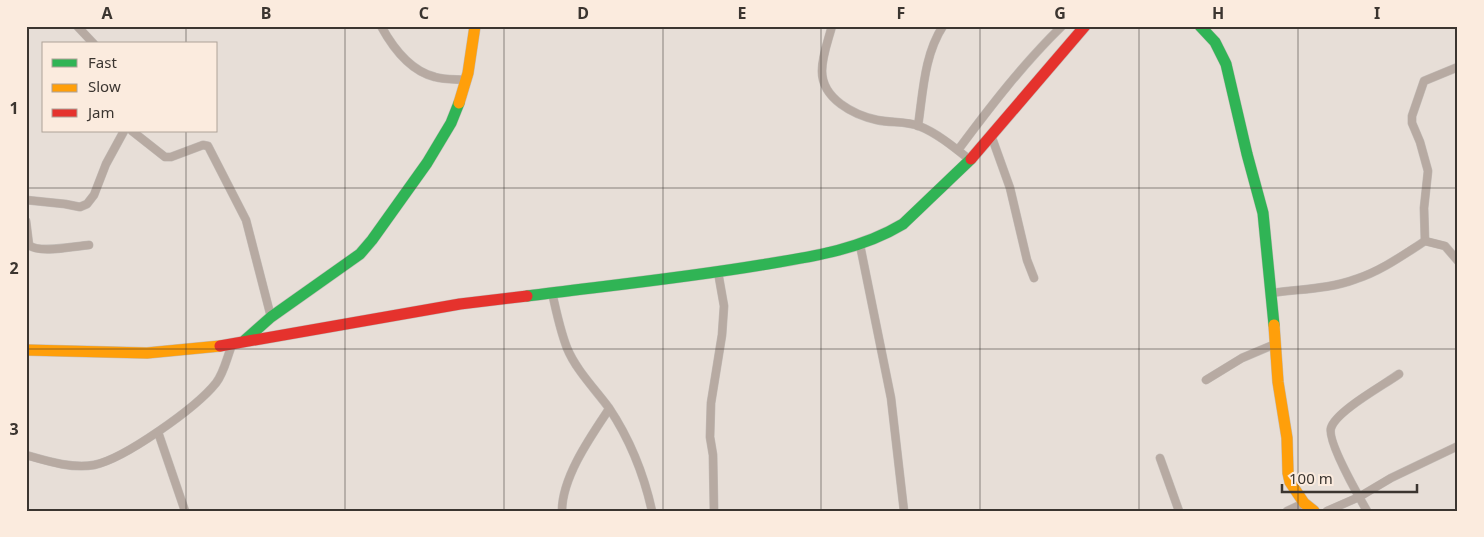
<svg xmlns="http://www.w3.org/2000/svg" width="1484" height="537" font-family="'Noto Sans',sans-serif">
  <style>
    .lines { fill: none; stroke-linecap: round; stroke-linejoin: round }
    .street-casing { stroke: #c3bcb7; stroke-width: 9 }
    .fast-casing { stroke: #c3bcb7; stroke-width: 12 }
    .slow-casing { stroke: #c3bcb7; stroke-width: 12 }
    .jam-casing { stroke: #c3bcb7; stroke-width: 12 }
    .street { stroke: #b7aaa2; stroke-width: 8 }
    .fast { stroke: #30b455; stroke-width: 11 }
    .slow { stroke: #ff9f0a; stroke-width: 11 }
    .jam { stroke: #e5322d; stroke-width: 11 }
    .grid { fill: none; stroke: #3b3530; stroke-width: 1; stroke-opacity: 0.55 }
    .neatline { fill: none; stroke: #3b3530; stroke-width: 2 }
    .grid-label { font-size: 16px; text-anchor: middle; font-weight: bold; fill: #3b3530 }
  </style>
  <rect width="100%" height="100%" fill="#e7ded7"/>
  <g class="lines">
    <g class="street-casing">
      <g id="street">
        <polyline points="77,26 94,44"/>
        <path d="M381,26C393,48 410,71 435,77C445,80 457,79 467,80"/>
        <path d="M832,26C828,41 822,56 822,71C822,99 854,115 877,120C891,123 906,121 919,126C937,133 955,148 970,160"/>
        <path d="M918,126C923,93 924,55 943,26"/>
        <polyline points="132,131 165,157 171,157 203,145 208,146 246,220 271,317"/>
        <polyline points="991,135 1010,188 1027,260 1034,278"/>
        <path d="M958,150C990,107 1023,64 1062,26"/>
        <polyline points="26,200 65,204 80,207 87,204 94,195 106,164 124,131"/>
        <path d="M26,221L29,245C39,254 75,246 89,245"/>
        <polyline points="1425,241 1424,208 1428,171 1420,142 1412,123 1412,116 1424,81 1458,67"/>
        <polyline points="860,245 891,398 904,511"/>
        <path d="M552,292C556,311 560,330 567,348C576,370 595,389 609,408C629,438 644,475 652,511"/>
        <path d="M1272,293C1299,289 1330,289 1356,279C1381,271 1403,255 1425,241L1445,246L1458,261"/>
        <polyline points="1206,380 1242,358 1275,344"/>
        <polyline points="158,432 185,511"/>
        <path d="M26,455C47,461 72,469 94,465C124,459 196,408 216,383C224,373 227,357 232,345"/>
        <polyline points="1160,458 1179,511"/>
        <path d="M562,511C562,477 591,436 609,409"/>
        <polyline points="714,511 713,455 710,437 711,403 722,335 724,306 718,272"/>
        <polyline points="1287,511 1304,503"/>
        <polyline points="1327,511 1359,497 1391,478 1458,446"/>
        <path d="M1367,511C1359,497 1327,441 1331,428C1336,411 1384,385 1399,374"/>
      </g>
    </g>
    <g class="fast-casing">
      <g id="fast">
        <polyline points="1200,26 1215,42 1226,64 1247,154 1263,213 1274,325"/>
        <path d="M527,296C605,286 683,278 761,265C810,257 860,250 903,224L971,159"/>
        <polyline points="245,340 271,317 360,254 372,240 427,163 451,123 459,103"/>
      </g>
    </g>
    <g class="slow-casing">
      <g id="slow">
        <polyline points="459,103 468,73 475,26"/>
        <polyline points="1274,325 1278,382 1287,438 1288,473 1290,482 1304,503 1314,511"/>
        <polyline points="26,350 147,353 220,346"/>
      </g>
    </g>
    <g class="jam-casing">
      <g id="jam">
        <polyline points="971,159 1085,26"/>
        <polyline points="220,346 460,304 527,296"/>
      </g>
    </g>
    <use href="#street" class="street"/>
    <use href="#fast" class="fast"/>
    <use href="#slow" class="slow"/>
    <use href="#jam" class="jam"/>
  </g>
  <path class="grid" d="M186,26V44M345,26V511M504,26V511M663,26V511M821,26V511M980,26V511M1139,26V511M1298,26V511M186,131V511M26,188H1458M26,349H1458"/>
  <rect width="1484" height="537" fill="none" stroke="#fbebde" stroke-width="55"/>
  <rect x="42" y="42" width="175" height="90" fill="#fbebde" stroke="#aea298"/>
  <rect x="52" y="59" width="25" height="8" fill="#30b455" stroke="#aea298"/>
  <text x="88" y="68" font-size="15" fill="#3b3530">Fast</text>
  <rect x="52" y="84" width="25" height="8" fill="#ff9f0a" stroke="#aea298"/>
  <text x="88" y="92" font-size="15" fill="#3b3530">Slow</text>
  <rect x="52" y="109" width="25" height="8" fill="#e5322d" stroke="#aea298"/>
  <text x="88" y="118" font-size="15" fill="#3b3530">Jam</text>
  <path d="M1282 484v8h135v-8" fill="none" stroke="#3b3530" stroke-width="2.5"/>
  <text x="1289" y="484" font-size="15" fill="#3b3530" stroke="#fbebde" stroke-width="4" paint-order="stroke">100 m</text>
  <rect x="28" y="28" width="1428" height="482" class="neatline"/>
  <g class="grid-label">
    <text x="107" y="19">A</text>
    <text x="266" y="19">B</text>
    <text x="424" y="19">C</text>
    <text x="583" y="19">D</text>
    <text x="742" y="19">E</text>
    <text x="901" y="19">F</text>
    <text x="1060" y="19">G</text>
    <text x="1218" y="19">H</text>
    <text x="1377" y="19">I</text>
    <text x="14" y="114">1</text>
    <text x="14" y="274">2</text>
    <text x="14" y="435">3</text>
  </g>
</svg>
